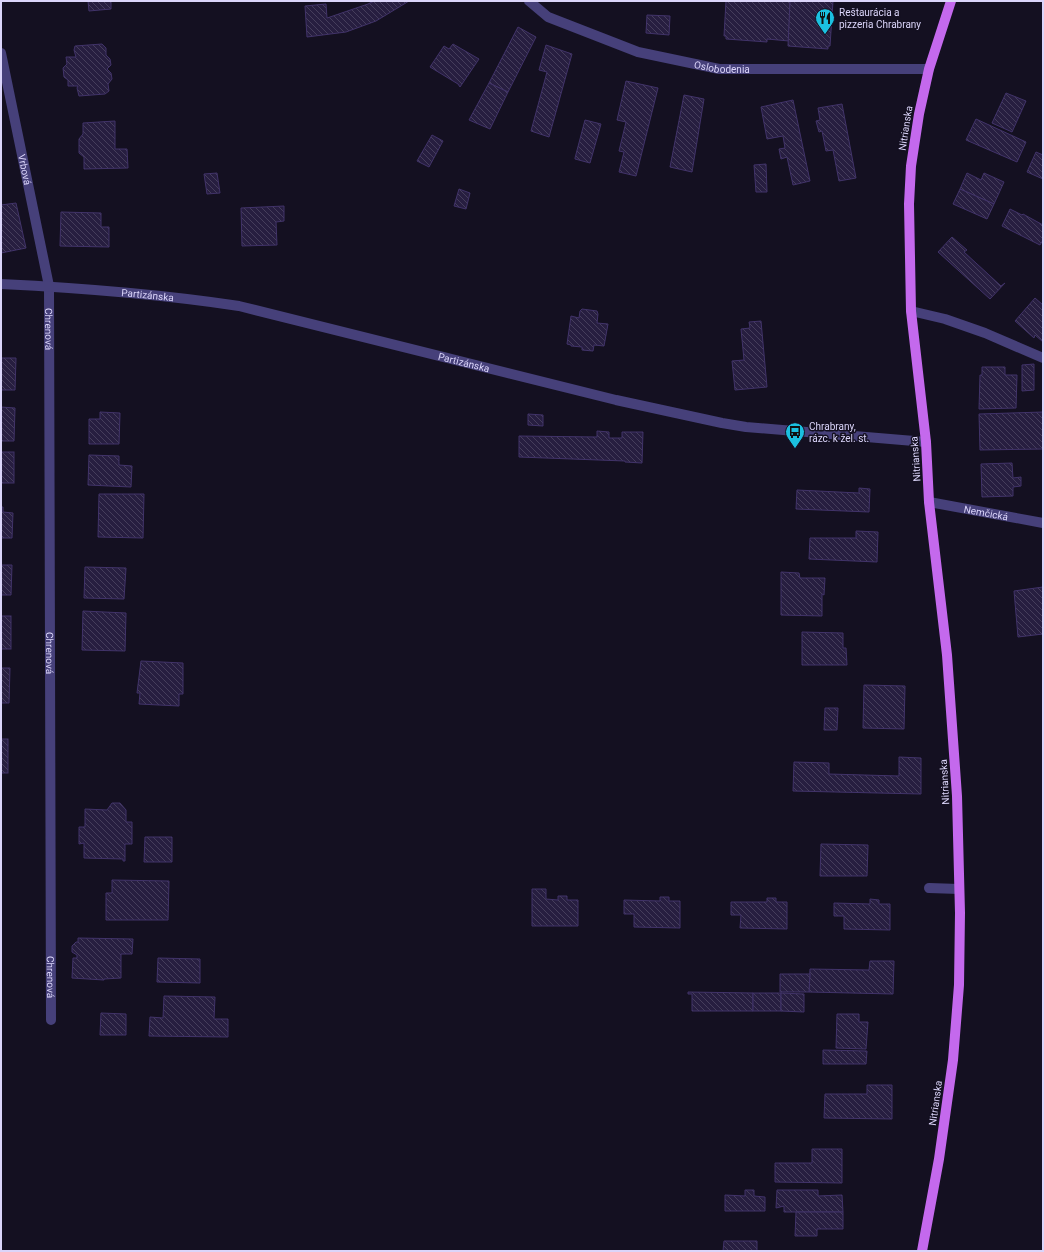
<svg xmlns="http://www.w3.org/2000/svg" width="1044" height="1252" font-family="Roboto,sans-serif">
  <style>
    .building { fill: url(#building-back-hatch); stroke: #413369 }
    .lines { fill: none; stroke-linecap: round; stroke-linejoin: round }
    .service { stroke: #46407a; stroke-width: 10 }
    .minor { stroke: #46407a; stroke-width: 10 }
    .tertiary { stroke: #46407a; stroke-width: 10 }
    .primary { stroke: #c469ed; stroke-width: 10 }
    .labels { text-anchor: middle; stroke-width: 3; stroke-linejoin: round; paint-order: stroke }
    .poi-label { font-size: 10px; fill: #dbd5fa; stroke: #141021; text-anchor: start }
    .street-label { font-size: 10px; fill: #dbd5fa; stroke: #141021 }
  </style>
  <defs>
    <pattern id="building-back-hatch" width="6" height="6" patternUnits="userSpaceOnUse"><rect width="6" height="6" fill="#271e40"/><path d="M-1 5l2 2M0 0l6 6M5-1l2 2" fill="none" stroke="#463e5c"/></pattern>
  </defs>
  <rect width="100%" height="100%" fill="#141021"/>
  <g class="building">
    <polygon points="88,1 111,1 111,9 89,11"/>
    <polygon points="374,1 409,1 376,21 346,32 307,37 305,6 326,4 327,18 368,4"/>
    <polygon points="726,1 790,1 789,41 767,39 767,42 726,39 726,36 724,36"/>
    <polygon points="790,1 833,1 830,46 828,46 828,49 788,46"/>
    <polygon points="647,15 670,16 669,35 646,33"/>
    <polygon points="518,27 536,37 508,92 489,83"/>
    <polygon points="102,44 106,48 106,55 110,59 111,65 107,69 111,73 112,79 108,84 109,91 105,94 79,96 77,88 78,86 68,86 68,80 64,77 63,68 67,64 66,57 76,57 74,50 75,46"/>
    <polygon points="453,44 479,59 460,87 458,84 430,67 444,46 449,49"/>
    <polygon points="546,45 572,54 549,137 531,131 547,72 539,70"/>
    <polygon points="626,81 658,88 636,176 619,172 624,152 619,151 626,122 617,120"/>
    <polygon points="489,83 508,92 490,129 469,120"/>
    <polygon points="1006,93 1026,101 1012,132 992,123"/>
    <polygon points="684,95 704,99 692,172 670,167"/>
    <polygon points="793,100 810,181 793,185 787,157 781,159 779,149 785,148 783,136 767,139 761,107"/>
    <polygon points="842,104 856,178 839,181 833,150 826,151 822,131 819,132 816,121 820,120 818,108"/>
    <polygon points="976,119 1026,142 1017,162 966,140"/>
    <polygon points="585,120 601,124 590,163 575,159 575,158"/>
    <polygon points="115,121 115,149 127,149 128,168 84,169 84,157 79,153 79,139 83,134 83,123"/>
    <polygon points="432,135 443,141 429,167 417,161"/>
    <polygon points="1036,152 1043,155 1043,179 1027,172"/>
    <polygon points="766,164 767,192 756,192 754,165"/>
    <polygon points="217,173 220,193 207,194 204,174"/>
    <polygon points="967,173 981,180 984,173 1004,182 994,204 960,189"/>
    <polygon points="459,189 470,193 466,209 454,206"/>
    <polygon points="960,189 994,204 987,219 953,204"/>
    <polygon points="16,203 26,248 1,253 1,205"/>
    <polygon points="284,206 284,221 276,222 277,245 242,246 241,208"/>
    <polygon points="1010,209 1022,215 1023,214 1043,225 1043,240 1040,245 1002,226"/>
    <polygon points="61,212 101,213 101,227 109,227 109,247 60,246"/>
    <polygon points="952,237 967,250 964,252 1001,286 1005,283 990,299 938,252"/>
    <polygon points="1035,298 1043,305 1043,342 1035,335 1034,338 1015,321"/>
    <polygon points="582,309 597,311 598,314 597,323 608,324 604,346 594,345 593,351 582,350 582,347 571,346 571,345 567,344 571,316 579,318 580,311"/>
    <polygon points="761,321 767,387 735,390 732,361 744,360 741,329 750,328 749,322"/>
    <polygon points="1,358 16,358 15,390 1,390"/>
    <polygon points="1034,364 1034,390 1022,391 1022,365"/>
    <polygon points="982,367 1005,367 1005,375 1017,375 1016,408 979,409 980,375 982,375"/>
    <polygon points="1,407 15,408 14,441 1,441"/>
    <polygon points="100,412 120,413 119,444 89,444 89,419 100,419"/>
    <polygon points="1043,412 1043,449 980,450 979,414"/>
    <polygon points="528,414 543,415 543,426 528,425"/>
    <polygon points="597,431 609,432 609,438 622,438 622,432 643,432 642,463 625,462 625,461 519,457 519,436 597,437"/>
    <rect x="1" y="452" width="13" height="31"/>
    <polygon points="89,455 119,456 119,465 132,466 131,487 88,485"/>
    <polygon points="1012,463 1013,478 1021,477 1021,486 1013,487 1013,496 982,497 981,464"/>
    <polygon points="859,488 870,489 869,512 796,509 797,490 859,493"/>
    <polygon points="99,494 144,494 143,538 98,537"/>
    <polygon points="1,507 3,507 3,512 13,513 12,538 1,538"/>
    <polygon points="856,531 878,532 877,562 809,559 810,538 856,538"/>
    <polygon points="1,565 12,565 11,595 1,595"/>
    <polygon points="85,567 126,568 124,599 84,598"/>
    <polygon points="781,572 799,573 800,578 825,578 824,595 822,594 822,616 781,615"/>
    <polygon points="1043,587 1043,634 1018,637 1014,591"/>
    <polygon points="83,611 126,613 125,651 82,650"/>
    <rect x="1" y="616" width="10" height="33"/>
    <polygon points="802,632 843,633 843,648 846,648 847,665 802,665"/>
    <polygon points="141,661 183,663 183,694 179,694 179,706 139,704 140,693 137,693"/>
    <polygon points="1,668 10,668 9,703 1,703"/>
    <polygon points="864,685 905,686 904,729 863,728"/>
    <polygon points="825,708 838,708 837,730 824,730"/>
    <rect x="1" y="739" width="7" height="34"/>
    <polygon points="899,757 921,758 921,794 793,791 794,762 829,763 829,774 899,776"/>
    <polygon points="112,803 120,803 126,810 126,822 132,822 132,844 125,844 125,861 123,861 123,859 84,858 84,843 79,844 79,827 85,827 85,809 107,810"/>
    <polygon points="145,837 172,837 172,862 144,862"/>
    <polygon points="821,844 868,845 867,876 820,876"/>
    <polygon points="112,880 169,881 168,920 106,920 106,893 112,893"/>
    <polygon points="532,889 546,889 546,899 558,900 558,896 567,896 567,900 578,900 578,926 532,926"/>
    <polygon points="660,897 669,897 669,901 680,901 680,928 634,927 634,914 624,914 624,900 660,901"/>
    <polygon points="767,898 776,898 776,902 787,902 787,929 740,928 741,915 731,915 731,902 767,902"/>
    <polygon points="870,899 879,900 879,904 890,904 890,930 844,929 844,916 834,916 834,903 870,904"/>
    <polygon points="78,938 133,939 132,954 121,954 121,978 104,979 104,980 72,978 73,958 77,958 77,955 72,952 72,946 76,942 78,942"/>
    <polygon points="158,958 200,959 200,983 157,982"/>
    <polygon points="870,961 894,961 893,994 809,992 810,969 869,970"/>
    <polygon points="780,974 810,974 809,992 780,992"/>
    <polygon points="688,992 753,993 753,1011 692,1011 692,994 688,994"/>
    <rect x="753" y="993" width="28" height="18"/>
    <polygon points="781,993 804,994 804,1012 781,1011"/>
    <polygon points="164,996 215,997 214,1019 228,1019 228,1037 149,1036 150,1017 163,1018"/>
    <polygon points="101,1013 126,1014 126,1035 100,1035"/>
    <polygon points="837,1014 859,1014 859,1022 868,1022 866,1049 836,1048"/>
    <polygon points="823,1050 867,1051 866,1064 823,1064"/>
    <polygon points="867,1085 892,1085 892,1119 824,1118 825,1094 867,1094"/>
    <polygon points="812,1149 842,1149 842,1183 775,1182 775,1163 812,1163"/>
    <polygon points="745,1190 754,1190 754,1196 765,1197 765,1211 725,1211 725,1195 745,1196"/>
    <polygon points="777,1190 818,1190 818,1196 842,1195 843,1212 784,1212 784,1206 776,1208"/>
    <polygon points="796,1212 843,1212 843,1229 817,1229 817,1236 795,1236"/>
    <polygon points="724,1241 757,1241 757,1251 723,1251"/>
  </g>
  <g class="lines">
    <polyline class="service" points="929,888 959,889"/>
    <g class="minor">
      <path id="s1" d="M529,1L548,17L638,52L719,69H929"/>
      <path id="s2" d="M1,53L49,286L51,1020"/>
      <polyline points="911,311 945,319 985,333 1043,358"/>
      <path id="s3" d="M929,502L1043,523"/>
    </g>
    <path class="tertiary" id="s4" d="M1,284C81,288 160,294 239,306L616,400L722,423L746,427L926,442"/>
    <polyline class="primary" points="922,1251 939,1159 953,1060 959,985 960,913 957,796 947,655 929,502 926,442 911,311 909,204 911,166 919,114 929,69 951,1"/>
  </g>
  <defs>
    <g id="restaurant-pin" transform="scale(1)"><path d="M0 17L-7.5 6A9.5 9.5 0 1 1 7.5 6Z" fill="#1bc0e0" stroke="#141021"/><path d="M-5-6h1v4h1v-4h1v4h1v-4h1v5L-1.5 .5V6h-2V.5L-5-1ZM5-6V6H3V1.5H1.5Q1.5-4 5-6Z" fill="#111"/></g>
    <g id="bus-pin" transform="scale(1)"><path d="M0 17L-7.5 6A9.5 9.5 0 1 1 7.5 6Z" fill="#1bc0e0" stroke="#141021"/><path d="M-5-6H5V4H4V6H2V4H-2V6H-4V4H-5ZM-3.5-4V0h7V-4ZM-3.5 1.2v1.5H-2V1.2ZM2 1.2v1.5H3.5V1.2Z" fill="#111"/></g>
  </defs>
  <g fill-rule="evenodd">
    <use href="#restaurant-pin" x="825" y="18"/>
    <use href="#bus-pin" x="795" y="432"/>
  </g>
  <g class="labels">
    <g class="poi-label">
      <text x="839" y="16">Reštaurácia a<tspan x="839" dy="12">pizzeria Chrabrany</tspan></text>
      <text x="809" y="430">Chrabrany,<tspan x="809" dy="12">rázc. k žel. st.</tspan></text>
    </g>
    <g class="street-label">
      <text dy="4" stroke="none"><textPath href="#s1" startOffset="207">Oslobodenia</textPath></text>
      <text transform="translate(905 128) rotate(-81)" y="4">Nitrianska</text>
      <text dy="4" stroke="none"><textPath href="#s2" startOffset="119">Vrbová</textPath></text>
      <text dy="4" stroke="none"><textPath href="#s4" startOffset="147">Partizánska</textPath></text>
      <text dy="4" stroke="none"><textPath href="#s2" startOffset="281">Chrenová</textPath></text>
      <text dy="4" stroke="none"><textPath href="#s4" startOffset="471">Partizánska</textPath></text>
      <text transform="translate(915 459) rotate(-94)" y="4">Nitrianska</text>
      <text dy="4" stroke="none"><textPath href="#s3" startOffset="58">Nemčická</textPath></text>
      <text dy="4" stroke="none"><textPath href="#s2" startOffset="605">Chrenová</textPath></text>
      <text transform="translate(944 782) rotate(-93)" y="4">Nitrianska</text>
      <text dy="4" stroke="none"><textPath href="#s2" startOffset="929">Chrenová</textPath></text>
      <text transform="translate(935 1103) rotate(-82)" y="4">Nitrianska</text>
    </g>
  </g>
  <rect width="1044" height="1252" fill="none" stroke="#dbd5fa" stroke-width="4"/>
</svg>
